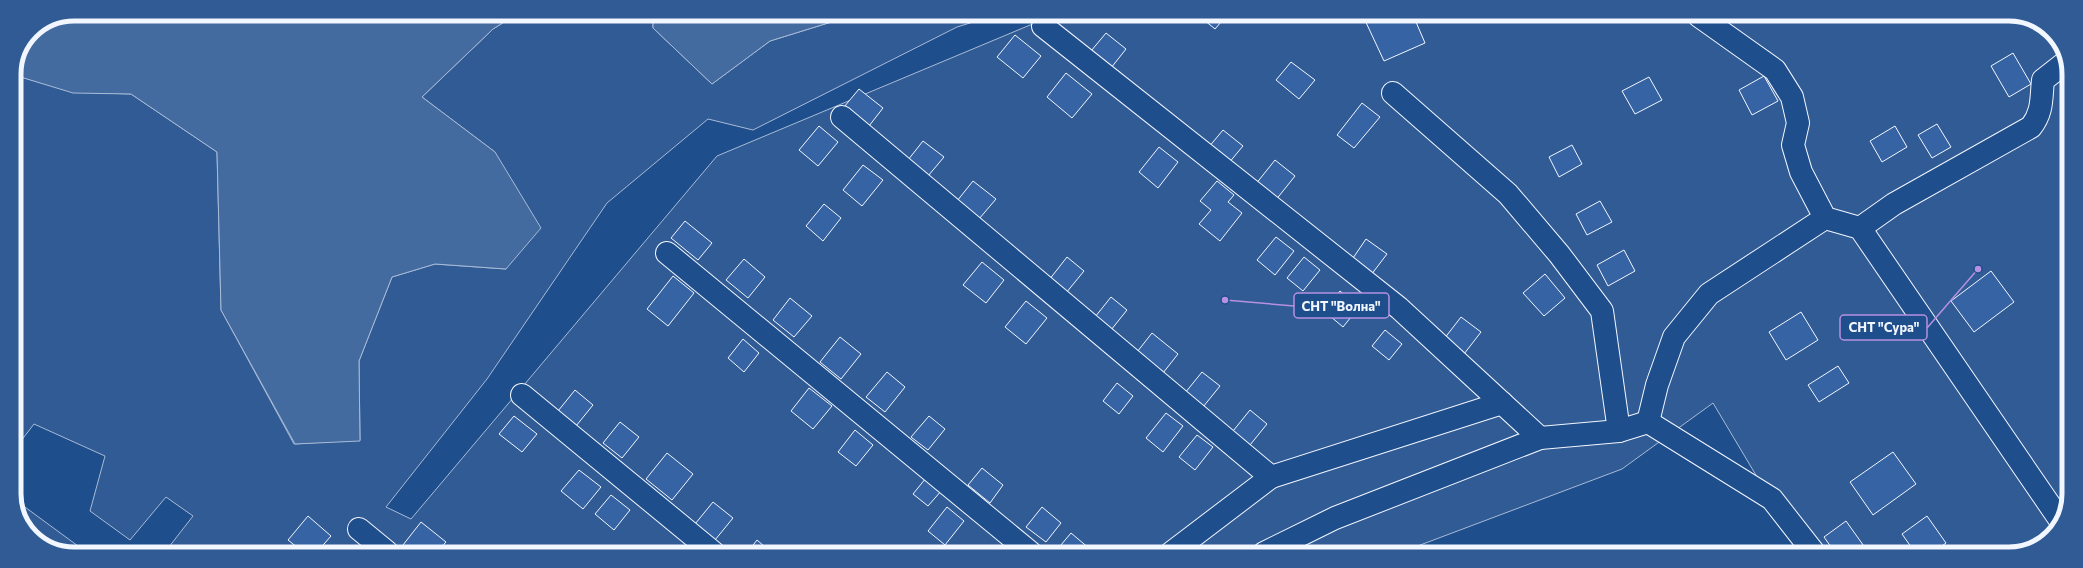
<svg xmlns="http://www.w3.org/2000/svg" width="2083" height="568" font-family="Commissioner,sans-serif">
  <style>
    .built { fill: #305b95; stroke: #a8bbd7 }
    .water { fill: #446ba0; stroke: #a8bbd7 }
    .building { fill: #3563a3; stroke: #f2f6ff }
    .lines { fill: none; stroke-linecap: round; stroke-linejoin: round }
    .minor-casing { stroke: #f2f6ff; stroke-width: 24 }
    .minor { stroke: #1f4e8c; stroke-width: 22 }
    .rim { fill: none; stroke: #f2f6ff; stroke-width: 5 }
    .leader { fill: none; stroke: #b691df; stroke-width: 1.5 }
    .callout-dot { fill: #b691df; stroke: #1f4e8c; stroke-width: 1.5 }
    .callout { fill: #1f4e8c; stroke: #b691df; stroke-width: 1.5 }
    .callout-label { font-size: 13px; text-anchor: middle; font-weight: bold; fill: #f2f6ff }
  </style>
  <rect width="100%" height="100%" fill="#1f4e8c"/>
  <g class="built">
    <polygon points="517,14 653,15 653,28 712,84 770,41 854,15 996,15 957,27 753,130 708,119 607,203 487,379 386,507 411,519 717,156 1054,15 2025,16 2054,34 2069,69 2067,510 2046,542 2010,554 1803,554 1713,403 1622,469 1399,553 165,552 193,516 166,497 130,540 90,511 105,456 34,424 14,450 14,75 73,92 131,94 217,152 221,310 294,444 360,440 359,361 392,277 435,264 506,269 495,152 422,97 493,29"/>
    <polygon points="14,499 78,546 76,552 58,552 29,534"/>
  </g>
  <g class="water">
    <polygon points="74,14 517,14 493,29 422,97 495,152 541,228 506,269 435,264 392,277 359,361 360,441 295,444 221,310 217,152 131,94 73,93 14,75 32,31"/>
    <polygon points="653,15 854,15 770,41 712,84 653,28"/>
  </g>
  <g class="building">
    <polygon points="1198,15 1227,15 1215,29"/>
    <polygon points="1413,15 1425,43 1384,61 1363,16"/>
    <polygon points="2047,30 2054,34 2060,48 2058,49"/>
    <polygon points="1106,33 1126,49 1111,68 1091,51"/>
    <polygon points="1015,35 1041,56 1023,78 997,57"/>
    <polygon points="2013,53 2031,84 2009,97 1991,66"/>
    <polygon points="1291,62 1315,80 1299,99 1276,80"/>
    <polygon points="1066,73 1092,94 1072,118 1047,97"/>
    <polygon points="1764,76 1778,101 1752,115 1739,90"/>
    <polygon points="1649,77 1662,100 1635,114 1622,91"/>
    <polygon points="859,89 883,108 869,126 844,107"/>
    <polygon points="1362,103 1380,117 1354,148 1337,135"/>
    <polygon points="1937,124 1951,147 1932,158 1918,135"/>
    <polygon points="819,126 838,142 818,166 799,150"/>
    <polygon points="1895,126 1907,147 1882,162 1870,141"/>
    <polygon points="1223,130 1243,146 1228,164 1208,148"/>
    <polygon points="923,141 944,157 928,176 908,160"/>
    <polygon points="1572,145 1582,164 1559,177 1549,157"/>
    <polygon points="1159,147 1178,162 1158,188 1139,172"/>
    <polygon points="1275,160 1295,176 1275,201 1255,185"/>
    <polygon points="863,165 883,180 862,206 843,190"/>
    <polygon points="973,181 996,199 979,219 957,201"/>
    <polygon points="1217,181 1234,195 1228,202 1242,213 1220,241 1199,224 1211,210 1200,201"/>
    <polygon points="1600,201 1612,222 1587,235 1576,214"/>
    <polygon points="824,204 841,218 823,241 806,226"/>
    <polygon points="685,221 712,243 698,260 671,238"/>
    <polygon points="1276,237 1294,251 1275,275 1257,260"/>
    <polygon points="1366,239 1387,254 1371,275 1351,261"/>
    <polygon points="1624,250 1635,271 1608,286 1597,265"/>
    <polygon points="1067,257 1084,271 1066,293 1049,280"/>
    <polygon points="1304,257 1320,270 1303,291 1287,278"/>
    <polygon points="744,259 765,277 748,298 726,280"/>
    <polygon points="982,262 1004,280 986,303 963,285"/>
    <polygon points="1991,271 2014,302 1974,332 1951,301"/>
    <polygon points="1545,274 1565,298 1544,316 1523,293"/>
    <polygon points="673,276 694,293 668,326 647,309"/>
    <polygon points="1340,291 1359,307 1343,327 1324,311"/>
    <polygon points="1111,297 1127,310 1111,330 1095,317"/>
    <polygon points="790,298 812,316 794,337 773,320"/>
    <polygon points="1026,301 1047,318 1026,344 1005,327"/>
    <polygon points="1801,312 1818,340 1786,360 1769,332"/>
    <polygon points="1461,317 1481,332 1464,354 1444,339"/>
    <polygon points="1385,330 1402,344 1389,360 1372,346"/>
    <polygon points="1152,333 1178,354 1163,373 1137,352"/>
    <polygon points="840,337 861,354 841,379 820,362"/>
    <polygon points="743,339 759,353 744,372 728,358"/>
    <polygon points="1838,366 1849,383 1819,402 1808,385"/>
    <polygon points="887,372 905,387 885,412 866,397"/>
    <polygon points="1202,372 1220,386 1203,407 1185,393"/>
    <polygon points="1117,383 1133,396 1119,414 1103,401"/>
    <polygon points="809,388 832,406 813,429 791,411"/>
    <polygon points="575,390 593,405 576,426 558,411"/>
    <polygon points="1250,410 1267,424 1250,445 1233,431"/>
    <polygon points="1166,413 1183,426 1163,452 1146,438"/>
    <polygon points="514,416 537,434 522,452 499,434"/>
    <polygon points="929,416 945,429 928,450 911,437"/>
    <polygon points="620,422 639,437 622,458 603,443"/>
    <polygon points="855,430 873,445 856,466 838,452"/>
    <polygon points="1197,435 1213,447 1195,470 1179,457"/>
    <polygon points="1893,452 1916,484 1873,515 1850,482"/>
    <polygon points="667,453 693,474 672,500 646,479"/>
    <polygon points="982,468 1003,485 990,503 968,485"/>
    <polygon points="579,470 601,487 583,509 561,491"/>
    <polygon points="926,478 942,490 928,506 913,494"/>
    <polygon points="611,495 630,510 614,530 595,514"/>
    <polygon points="713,502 733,518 715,540 695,524"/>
    <polygon points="947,507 964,521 945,545 928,531"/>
    <polygon points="1042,507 1061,523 1046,542 1026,527"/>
    <polygon points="308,516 331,536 317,552 303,552 288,540"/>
    <polygon points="1927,516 1946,543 1931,554 1916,554 1902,534"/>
    <polygon points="1846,521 1866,549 1860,554 1836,554 1824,537"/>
    <polygon points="421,522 446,542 437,552 411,552 403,545"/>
    <polygon points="1071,533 1090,549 1087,553 1055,552"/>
    <polygon points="757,540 772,553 747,553"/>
    <polygon points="996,545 1006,553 990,553"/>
  </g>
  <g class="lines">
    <g class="minor-casing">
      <g id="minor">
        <polyline points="1699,16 1775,70 1792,97 1798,123 1793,145 1801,172 1825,218 1860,228 2060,520"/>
        <polyline points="1043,26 1399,308 1540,438"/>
        <polyline points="1393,93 1508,194 1559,254 1602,311 1619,431"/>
        <polyline points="842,117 1271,477 1502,403"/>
        <path d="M1860,228L1894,204L2031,127C2043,112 2041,98 2043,80L2066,62"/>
        <polyline points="667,253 1031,553"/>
        <polyline points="522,395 714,553"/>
        <polyline points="1648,422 1657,385 1674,337 1709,294 1825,218"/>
        <polyline points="359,529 387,552"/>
        <polyline points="1171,553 1271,477"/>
        <polyline points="1264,553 1335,518 1540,438 1619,431 1648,422 1772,499 1815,554"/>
      </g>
    </g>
    <use href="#minor" class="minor"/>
  </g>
  <path d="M0 0H2083V568H0ZM74 21H2009A53 53 0 0 1 2062 74V494A53 53 0 0 1 2009 547H74A53 53 0 0 1 21 494V74A53 53 0 0 1 74 21Z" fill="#305b95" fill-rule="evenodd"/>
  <path class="rim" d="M74 21H2009A53 53 0 0 1 2062 74V494A53 53 0 0 1 2009 547H74A53 53 0 0 1 21 494V74A53 53 0 0 1 74 21Z"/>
  <path class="leader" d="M1225 300L1294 306M1978 269L1927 328"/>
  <g class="callout-dot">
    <circle cx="1225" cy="300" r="4"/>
    <circle cx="1978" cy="269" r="4"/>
  </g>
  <g class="callout">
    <rect x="1294" y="293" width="95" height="25" rx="4"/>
    <rect x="1840" y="315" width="87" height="25" rx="4"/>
  </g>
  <g class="callout-label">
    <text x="1341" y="311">СНТ "Волна"</text>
    <text x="1884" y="332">СНТ "Сура"</text>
  </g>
</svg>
